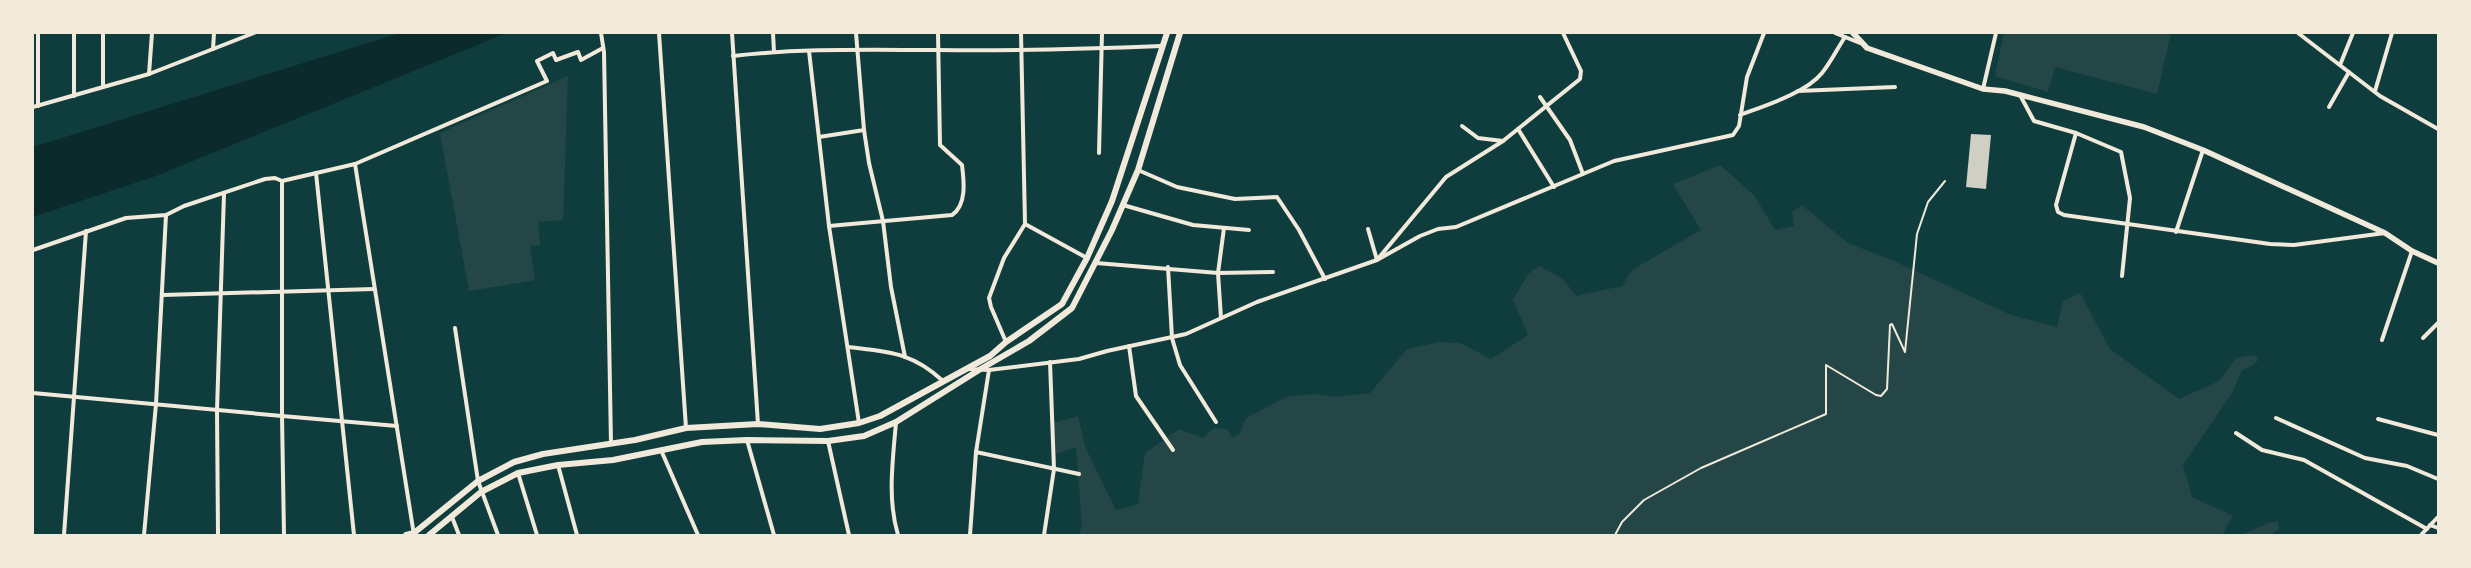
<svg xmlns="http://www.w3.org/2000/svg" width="2471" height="568" font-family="Ubuntu,sans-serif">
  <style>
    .green { fill: #244646 }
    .water { fill: #0a2a2b }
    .building { fill: #cfcfc3 }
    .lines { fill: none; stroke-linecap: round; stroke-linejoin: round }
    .service { stroke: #f1e9da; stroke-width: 2 }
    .minor { stroke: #f1e9da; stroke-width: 4 }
    .tertiary { stroke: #f1e9da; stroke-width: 5.5 }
    .secondary { stroke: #f1e9da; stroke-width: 6 }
  </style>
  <rect width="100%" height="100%" fill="#0f3d3e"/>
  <g class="green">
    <polygon points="2004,33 2171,33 2157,94 2055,67 2048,92 1995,76"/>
    <polygon points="568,76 563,220 538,222 540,245 530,246 535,280 469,291 440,133"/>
    <polygon points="1720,165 1754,195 1775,230 1794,226 1792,212 1802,205 1848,243 1896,262 2011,315 2057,327 2063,301 2080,293 2110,349 2179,399 2219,381 2236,358 2255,355 2258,360 2252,366 2242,370 2232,393 2183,465 2192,497 2233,516 2223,533 2226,535 1079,535 1082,525 1076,447 1056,454 1053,423 1078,416 1086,449 1116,510 1138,504 1145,453 1179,429 1203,438 1214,428 1227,429 1232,438 1240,433 1246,418 1286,397 1313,394 1335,397 1370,393 1407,349 1439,342 1460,343 1491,359 1528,335 1513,300 1528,274 1539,266 1563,279 1576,296 1622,286 1632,270 1701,230 1673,184"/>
    <polygon points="2271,522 2278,522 2279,529 2270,535 2241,535"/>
  </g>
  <polygon class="water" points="400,33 507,33 156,176 33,217 33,147"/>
  <polygon class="building" points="1971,134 1991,135 1986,189 1966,187"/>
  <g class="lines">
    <polyline class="service" points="1615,535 1622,522 1644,500 1701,468 1826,414 1826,365 1876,395 1881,396 1887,389 1890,325 1892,324 1905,352 1917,234 1928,202 1945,181"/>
    <g class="minor">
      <polyline points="38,33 38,106"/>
      <polyline points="601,33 604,52 611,444"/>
      <polyline points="659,33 686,428"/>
      <polyline points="732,33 758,424"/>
      <polyline points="773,33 774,52"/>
      <polyline points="1835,33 1860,43"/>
      <polyline points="2298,33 2380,96 2438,129"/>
      <polyline points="213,49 214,33"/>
      <polyline points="809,51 829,226 859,423"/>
      <path d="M733,56C801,48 869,50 938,50C1013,51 1087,49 1162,46"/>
      <polyline points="2340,65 2353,33"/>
      <polyline points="149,74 152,33"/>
      <polyline points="103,86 103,33"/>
      <polyline points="1983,89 1996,33"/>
      <polyline points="1798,91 1895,87"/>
      <polyline points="2375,91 2392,33"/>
      <polyline points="2020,95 2034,121 2076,133 2121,152 2130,198 2122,276"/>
      <polyline points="74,96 74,33"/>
      <polyline points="1540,97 1570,140 1583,174"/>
      <polyline points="33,107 149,74 254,33"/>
      <polyline points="2329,107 2349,72"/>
      <path d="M1740,115C1764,106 1806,93 1822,73C1831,62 1837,49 1845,37"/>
      <polyline points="1462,126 1478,138 1503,141"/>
      <polyline points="1518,129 1554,187"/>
      <polyline points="864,130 869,163 883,221 891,287 905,357"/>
      <polyline points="2076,133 2056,205 2058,212 2064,215 2270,244 2294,245 2385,233"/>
      <polyline points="819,137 864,130 856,33"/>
      <polyline points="1099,153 1102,33"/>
      <polyline points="355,164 414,535"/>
      <polyline points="1138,170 1177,187 1235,199 1277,197 1299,230 1325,279"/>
      <polyline points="316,173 354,535"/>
      <polyline points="1123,205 1193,225 1249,230"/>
      <polyline points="1025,224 1087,258"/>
      <path d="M829,226L952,215C967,205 964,181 962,165L940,145L938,33"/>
      <polyline points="1368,229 1377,260 1446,177 1503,141 1580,79 1581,71 1563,33"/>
      <polyline points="2176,232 2203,150"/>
      <polyline points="33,250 126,218 166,215 184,206 265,179 275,178 282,181"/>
      <polyline points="1096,263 1218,273 1273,272"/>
      <polyline points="1168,267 1172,338 1180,365 1216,422"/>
      <polyline points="163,295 374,289"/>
      <polyline points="1221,318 1218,273 1224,228"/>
      <polyline points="455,328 478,481 498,535"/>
      <polyline points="2423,338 2438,323"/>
      <polyline points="2382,340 2412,251"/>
      <polyline points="1006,342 991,307 989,298 1004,258 1025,224 1021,33"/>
      <polyline points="1129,346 1136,396 1173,450"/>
      <path d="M848,347C889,352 912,352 943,381"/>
      <polyline points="968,369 989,370 1079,359 1107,351 1186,334 1257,302 1377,260 1420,236 1438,229 1456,227 1614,161 1733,135 1739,126 1747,77 1764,33"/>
      <polyline points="33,393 282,416 284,535"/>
      <polyline points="2276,418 2365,458 2407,466 2438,479"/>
      <polyline points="2378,419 2438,435"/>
      <path d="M896,422C893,460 887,498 898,535"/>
      <polyline points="397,426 282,416 282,181 355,164 547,81 537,61 553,53 556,60 578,52 581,60 603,48"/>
      <polyline points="2236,433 2262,450 2304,460 2427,529"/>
      <polyline points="747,440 774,535"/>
      <polyline points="828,441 849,535"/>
      <polyline points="661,450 698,535"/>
      <polyline points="976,452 1079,474"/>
      <polyline points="558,465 577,535"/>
      <polyline points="518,473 537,535"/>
      <polyline points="452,517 459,535"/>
      <polyline points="2430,525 2438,528"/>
      <polyline points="64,535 86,231"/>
      <polyline points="144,535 156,404 166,215"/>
      <polyline points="218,535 217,410 224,194"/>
      <polyline points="970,535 976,452 989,370"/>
      <polyline points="1044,535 1054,469 1050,362"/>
      <polyline points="2421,535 2438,517"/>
    </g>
    <polyline class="tertiary" points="1853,33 1867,48 1983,89 2005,91 2144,127 2203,150 2385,233 2412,251 2438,263"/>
    <g class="secondary">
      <polyline points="406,535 414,533 478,481 514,462 543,454 635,440 686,428 758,424 820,429 859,423 880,416 990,356 1006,342 1062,304 1087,258 1112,201 1167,33"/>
      <polyline points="429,535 481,492 518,473 558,465 613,460 702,442 747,440 828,441 864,436 896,422 979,370 1029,341 1072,308 1112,230 1138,170 1180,33"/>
    </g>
  </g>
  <rect width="2471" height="568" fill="none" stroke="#f1e9da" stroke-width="68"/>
</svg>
